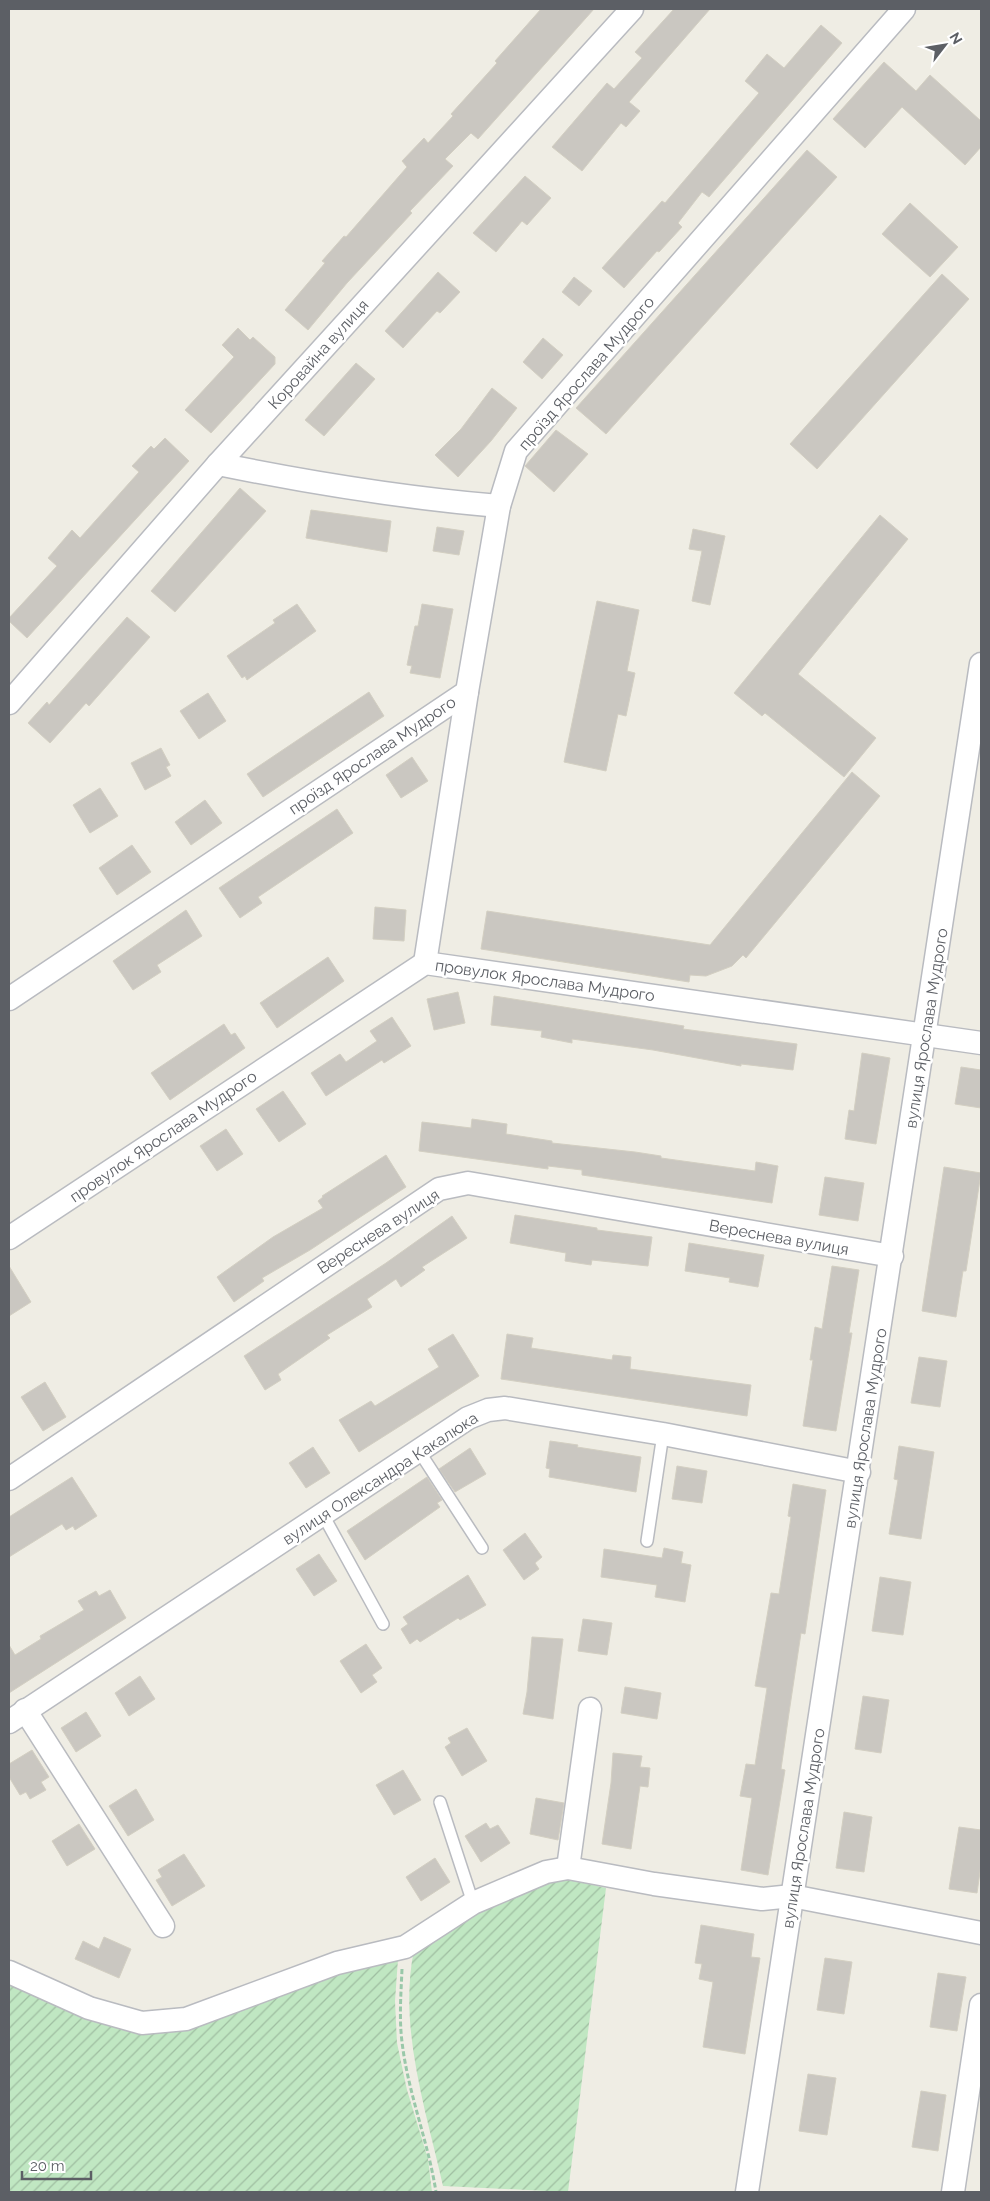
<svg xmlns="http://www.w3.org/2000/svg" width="990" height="2201" font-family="Raleway,sans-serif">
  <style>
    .garden { fill: url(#garden-furrows) }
    .building { fill: #cac7c1; stroke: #d3cfc2 }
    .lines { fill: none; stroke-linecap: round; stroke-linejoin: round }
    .service-casing { stroke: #b9bbc0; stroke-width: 14 }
    .minor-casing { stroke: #b9bbc0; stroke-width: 25 }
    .path { stroke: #99c8a9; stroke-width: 3; stroke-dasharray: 5 2.5; stroke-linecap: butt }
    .service { stroke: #fff; stroke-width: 11 }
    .minor { stroke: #fff; stroke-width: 22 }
    .labels { text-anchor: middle; stroke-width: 5; stroke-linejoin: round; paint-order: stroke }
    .street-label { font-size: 16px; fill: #5c5f65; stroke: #fff }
  </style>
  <defs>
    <pattern id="garden-furrows" width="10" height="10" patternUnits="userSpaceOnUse" patternTransform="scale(1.25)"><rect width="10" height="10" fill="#c0e7c2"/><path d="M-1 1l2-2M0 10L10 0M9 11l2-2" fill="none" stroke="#9fbea1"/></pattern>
  </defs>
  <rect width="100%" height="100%" fill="#efede4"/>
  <g class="garden">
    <path d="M563,1878L606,1888L568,2192L443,2186C426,2110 398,2027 414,1950L472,1911Z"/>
    <polygon points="398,1959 395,2001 397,2043 407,2090 428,2159 432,2192 9,2192 9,1979 123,2026 339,1971"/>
  </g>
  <g class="building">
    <polygon points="541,9 594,9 478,139 471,133 445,159 453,166 410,211 412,213 347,283 308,330 285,310 325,263 322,261 344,236 346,237 407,167 402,161 424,138 428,143 453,116 451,114 497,63 495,61"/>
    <polygon points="674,9 710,9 629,102 640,111 626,127 621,123 582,171 552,147 607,83 614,89 642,58 635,52"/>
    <polygon points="821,25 842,43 709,197 702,192 678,223 682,227 659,252 657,251 624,288 602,268 662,201 665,203 759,93 745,81 767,54 784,68"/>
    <polygon points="884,62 916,91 930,75 981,121 981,147 965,165 902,107 865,148 833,119"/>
    <polygon points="807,150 837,177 606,434 576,408"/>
    <polygon points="525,176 551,198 527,225 522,221 496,252 473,233"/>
    <polygon points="910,203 958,247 930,277 882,234"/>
    <polygon points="438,272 460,292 440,313 437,311 403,348 385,331"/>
    <polygon points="942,274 969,299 817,469 790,444"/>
    <polygon points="574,277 592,291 579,306 562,292"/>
    <polygon points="238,328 250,340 253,337 275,357 275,364 211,433 185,410 234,357 222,345"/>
    <polygon points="543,338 563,355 542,379 523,362"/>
    <polygon points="356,363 375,379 324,436 305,420"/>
    <polygon points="492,388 517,408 491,441 458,477 435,455 461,429"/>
    <polygon points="556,430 588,454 554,492 525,466"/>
    <polygon points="165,438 189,461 27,638 9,621 9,618 57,566 48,558 72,530 80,538 139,472 132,466 151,446 154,449"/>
    <polygon points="240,488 266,511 175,612 151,591"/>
    <polygon points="311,510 391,521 387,552 306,538"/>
    <polygon points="880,515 908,539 798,674 876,738 844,777 765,713 762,716 734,693"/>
    <polygon points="437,527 464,531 459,555 433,551"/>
    <polygon points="693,529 725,536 710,605 692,601 702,551 689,549"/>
    <polygon points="597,601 639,610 627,671 635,673 626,716 618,714 606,771 564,762"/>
    <polygon points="297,604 316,631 247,680 245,676 242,678 227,656 275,623 273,620"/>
    <polygon points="422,604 453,609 440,678 410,673 412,666 407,665 415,626 418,626"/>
    <polygon points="127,617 150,637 89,706 86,703 50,743 28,723 47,702 49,705"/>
    <polygon points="369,692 384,716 263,797 247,774"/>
    <polygon points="208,693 226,721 199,739 180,711"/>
    <polygon points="161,748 170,765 166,767 171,776 145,790 131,763"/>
    <polygon points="412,757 428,781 401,798 386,775"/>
    <polygon points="852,772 880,796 746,958 743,955 732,966 706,976 690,975 689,982 481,949 487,911 710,945"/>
    <polygon points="100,788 118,816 90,833 73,805"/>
    <polygon points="205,800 222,823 191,845 175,822"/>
    <polygon points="337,809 353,833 258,897 262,903 240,918 219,888"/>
    <polygon points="132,845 151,872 117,895 99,868"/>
    <polygon points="375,907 406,910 404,941 373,939"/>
    <polygon points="186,910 202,936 157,965 161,972 133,990 113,961"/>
    <polygon points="328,957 344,981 277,1028 260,1003"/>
    <polygon points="458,992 465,1023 434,1030 427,999"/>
    <polygon points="494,996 684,1026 683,1029 797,1044 793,1070 741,1064 741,1066 653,1050 572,1039 572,1043 541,1037 542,1031 491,1025"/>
    <polygon points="392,1017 411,1046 384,1063 382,1060 326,1096 311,1073 340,1054 346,1062 377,1041 370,1031"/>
    <polygon points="224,1024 231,1035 235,1033 245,1048 170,1100 151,1073"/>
    <polygon points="862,1053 890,1058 876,1144 845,1139 849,1110 854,1111"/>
    <polygon points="961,1067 981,1070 981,1108 955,1104"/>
    <polygon points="283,1091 306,1124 279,1142 256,1109"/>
    <polygon points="472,1119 507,1124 506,1134 552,1141 552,1143 635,1152 661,1156 661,1158 755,1171 756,1162 778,1166 772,1203 582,1175 582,1170 548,1166 548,1169 419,1151 422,1122 471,1128"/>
    <polygon points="226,1129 243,1154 217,1171 200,1146"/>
    <polygon points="386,1155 406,1187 310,1250 262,1278 264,1281 234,1302 217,1277 273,1237 323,1208 318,1201 323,1197 322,1196"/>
    <polygon points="944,1167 981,1173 966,1271 963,1271 956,1317 922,1311"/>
    <polygon points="825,1177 864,1183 858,1221 819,1215"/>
    <polygon points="515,1215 597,1228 597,1230 652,1237 648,1266 592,1260 591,1265 565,1261 566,1253 510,1243"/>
    <polygon points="452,1216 467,1238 422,1267 425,1270 401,1287 396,1279 367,1299 372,1307 327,1335 330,1338 278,1374 281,1380 265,1390 244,1356 386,1263"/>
    <polygon points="689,1243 764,1255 758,1287 729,1282 730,1278 685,1271"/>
    <polygon points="9,1266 31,1302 9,1316"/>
    <polygon points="832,1266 859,1270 849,1333 852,1333 836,1431 803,1426 813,1360 810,1360 815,1327 822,1329"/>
    <polygon points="453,1334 479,1376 359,1452 339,1420 371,1401 375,1406 439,1367 428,1349"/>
    <polygon points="507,1334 533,1338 531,1348 612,1360 613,1355 631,1357 630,1369 751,1385 747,1416 501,1379"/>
    <polygon points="919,1357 947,1361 940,1407 911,1403"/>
    <polygon points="45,1382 66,1417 43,1431 21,1397"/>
    <polygon points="550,1441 578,1445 577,1447 641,1457 636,1492 549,1477 550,1469 546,1468"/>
    <polygon points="899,1446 934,1452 921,1539 889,1534 898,1480 894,1479"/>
    <polygon points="313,1447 330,1473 306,1488 289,1463"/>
    <polygon points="470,1448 486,1474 455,1492 439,1469"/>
    <polygon points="677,1466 707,1471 702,1503 672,1499"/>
    <polygon points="72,1477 97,1516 75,1530 73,1526 66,1530 62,1524 9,1557 9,1517"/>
    <polygon points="427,1477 442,1500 437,1503 440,1507 365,1560 347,1531"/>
    <polygon points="793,1484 826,1490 805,1634 801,1633 789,1713 781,1769 785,1770 768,1875 741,1870 752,1798 740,1796 746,1764 755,1765 767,1688 755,1686 771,1593 779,1594 791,1517 788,1516"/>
    <polygon points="525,1533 542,1557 535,1563 539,1569 524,1580 503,1550"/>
    <polygon points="664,1548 683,1552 681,1563 691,1565 685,1602 655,1597 657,1585 601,1577 604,1549 662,1558"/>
    <polygon points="319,1554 337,1581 314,1596 296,1569"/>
    <polygon points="468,1575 486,1605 460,1620 458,1618 420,1642 417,1639 410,1644 401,1629 408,1624 403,1617"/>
    <polygon points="880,1577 911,1582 903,1635 872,1631"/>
    <polygon points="110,1590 126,1618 9,1693 9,1645 15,1655 41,1639 40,1636 84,1610 78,1601 96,1591 99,1596"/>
    <polygon points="583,1619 612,1623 607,1655 578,1651"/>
    <polygon points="532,1637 563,1639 553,1719 523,1714 527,1692"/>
    <polygon points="366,1644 382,1668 372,1675 377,1682 361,1693 340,1661"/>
    <polygon points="140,1676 155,1699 129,1716 115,1693"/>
    <polygon points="625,1687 661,1693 657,1719 621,1713"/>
    <polygon points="863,1696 889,1700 881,1753 855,1749"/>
    <polygon points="86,1712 101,1736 76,1752 61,1728"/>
    <polygon points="467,1728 487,1761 462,1776 445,1747 451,1743 448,1738"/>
    <polygon points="32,1750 49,1777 41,1782 46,1790 30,1799 26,1792 20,1795 9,1777 9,1764"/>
    <polygon points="613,1753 642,1756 640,1767 650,1768 648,1787 640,1786 631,1849 602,1844 611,1783"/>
    <polygon points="403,1770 421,1800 394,1815 376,1785"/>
    <polygon points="136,1789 154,1820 128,1836 109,1806"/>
    <polygon points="536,1798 564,1803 558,1840 530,1834"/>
    <polygon points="844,1812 872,1817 864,1872 836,1868"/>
    <polygon points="486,1823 490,1829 498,1825 510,1843 481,1862 465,1836"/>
    <polygon points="79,1824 95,1849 67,1866 52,1841"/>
    <polygon points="959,1827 981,1830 981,1865 977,1893 949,1889"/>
    <polygon points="184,1854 205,1886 172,1906 156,1880 162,1877 158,1870"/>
    <polygon points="435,1858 450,1882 421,1901 406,1877"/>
    <polygon points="701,1925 754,1934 751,1957 760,1958 745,2054 703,2047 713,1982 699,1979 702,1964 695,1963"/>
    <polygon points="104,1937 131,1949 119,1978 75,1959 83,1941 99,1949"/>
    <polygon points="825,1958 852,1962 844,2014 817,2010"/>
    <polygon points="938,1973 966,1977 957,2031 930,2027"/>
    <polygon points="808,2074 836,2078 827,2135 799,2131"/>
    <polygon points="921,2091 946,2095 938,2151 912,2147"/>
  </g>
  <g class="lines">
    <g class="service-casing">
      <g id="service">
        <polyline points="419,1451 482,1548"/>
        <polyline points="322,1513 383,1624"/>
        <polyline points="647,1541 663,1434"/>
        <polyline points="440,1802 473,1903"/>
      </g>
    </g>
    <g class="minor-casing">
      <g id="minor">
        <path d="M218,464C311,483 404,498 499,506"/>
        <polyline points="9,703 218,464 632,9"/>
        <polyline points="425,963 467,692"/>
        <polyline points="9,999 467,692 499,506 516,451 904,9"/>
        <polyline points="9,1238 425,963 981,1043"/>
        <polyline points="9,1479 439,1189 468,1183 892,1256"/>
        <polyline points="25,1710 163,1926"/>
        <polyline points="9,1722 468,1418 488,1410 505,1408 663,1434 859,1472"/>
        <polyline points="568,1868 590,1709"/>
        <polyline points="9,1972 89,2008 142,2023 186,2019 337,1963 405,1947 473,1903 546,1872 568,1868 654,1884 762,1899 792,1896 981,1933"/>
        <polyline points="747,2192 981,664"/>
        <polyline points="953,2192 981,2005"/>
      </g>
    </g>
    <path class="path" d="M402,1969C401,1994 399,2018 402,2042C408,2093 428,2141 436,2192"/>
    <use href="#service" class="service"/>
    <use href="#minor" class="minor"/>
  </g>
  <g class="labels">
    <g class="street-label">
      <text transform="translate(318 354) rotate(-48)" y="6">Коровайна вулиця</text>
      <text transform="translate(586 373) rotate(-49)" y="6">проїзд Ярослава Мудрого</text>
      <text transform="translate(372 755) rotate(-34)" y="6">проїзд Ярослава Мудрого</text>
      <text transform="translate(545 980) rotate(8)" y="6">провулок Ярослава Мудрого</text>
      <text transform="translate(926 1028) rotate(-81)" y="6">вулиця Ярослава Мудрого</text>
      <text transform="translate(163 1136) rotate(-34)" y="6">провулок Ярослава Мудрого</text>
      <text transform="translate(378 1231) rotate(-33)" y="6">Вереснева вулиця</text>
      <text transform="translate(779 1237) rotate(10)" y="6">Вереснева вулиця</text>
      <text transform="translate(865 1428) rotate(-81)" y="6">вулиця Ярослава Мудрого</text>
      <text transform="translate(380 1478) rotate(-33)" y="6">вулиця Олександра Какалюка</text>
      <text transform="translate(803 1828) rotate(-81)" y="6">вулиця Ярослава Мудрого</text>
    </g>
  </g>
  <rect width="990" height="2201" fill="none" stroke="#5c5f65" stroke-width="20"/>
  <g transform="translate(945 45) rotate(59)" stroke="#ffffff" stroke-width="4" paint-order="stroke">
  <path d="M0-4L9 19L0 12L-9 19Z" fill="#5c5f65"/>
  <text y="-8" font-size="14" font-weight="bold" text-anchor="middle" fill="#5c5f65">N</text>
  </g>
  <path d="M22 2171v8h69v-8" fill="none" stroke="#5c5f65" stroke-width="2.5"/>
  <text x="30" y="2171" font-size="15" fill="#5c5f65" stroke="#ffffff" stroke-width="4" paint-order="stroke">20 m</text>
</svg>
